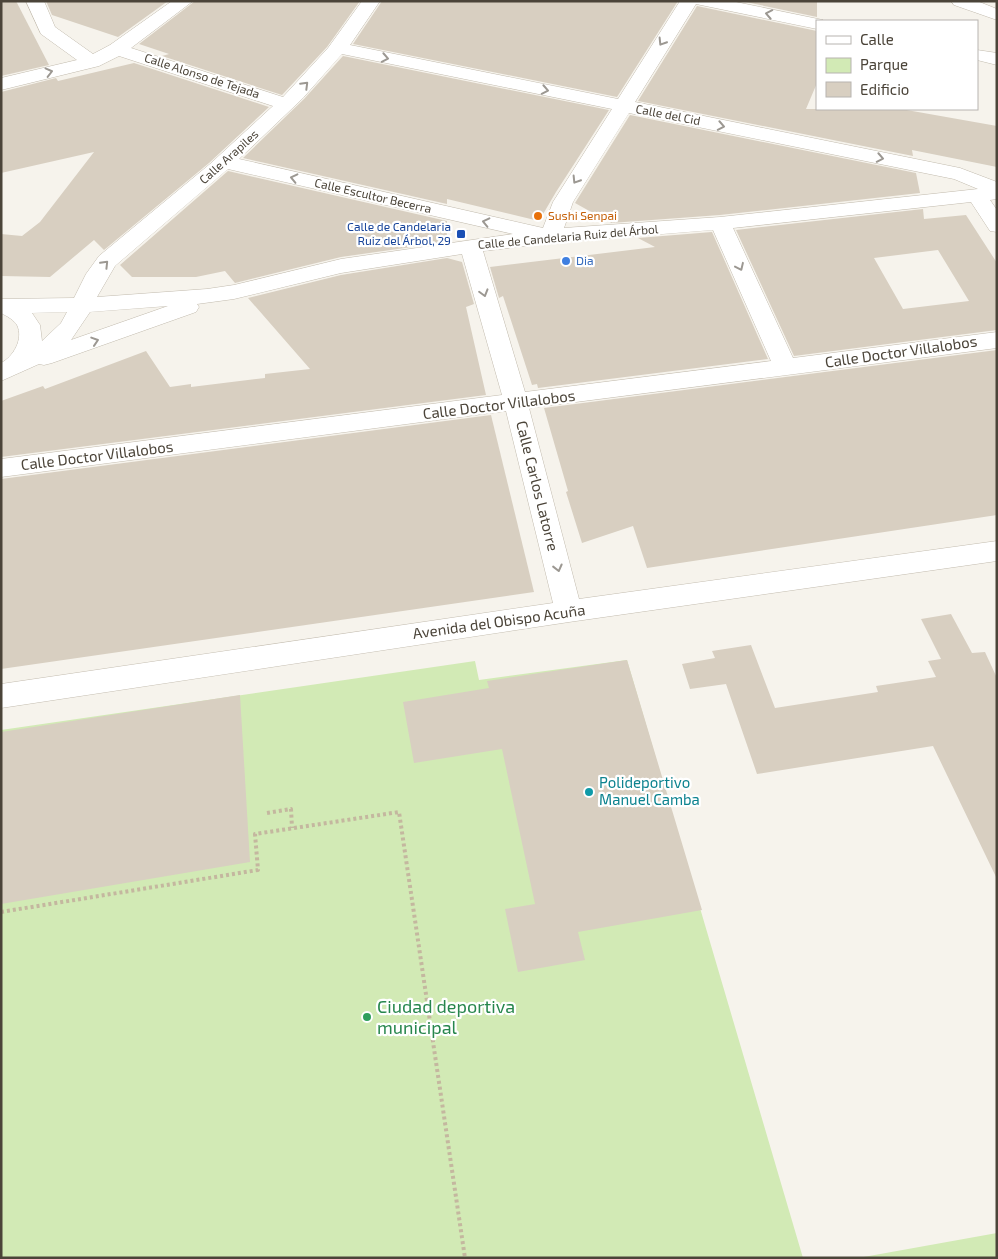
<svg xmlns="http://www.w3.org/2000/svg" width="998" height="1259" font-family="'Exo 2',sans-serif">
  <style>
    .green { fill: #d2eab5 }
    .building { fill: #d8cfc1; fill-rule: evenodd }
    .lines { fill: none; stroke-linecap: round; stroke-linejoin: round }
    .minor-casing { stroke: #c2bbae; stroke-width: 1 }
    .path { stroke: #c4b79f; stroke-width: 4; stroke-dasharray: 3 3; stroke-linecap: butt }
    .minor { fill: #fff; fill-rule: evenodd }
    .oneway { stroke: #9c9892 }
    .food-dot { fill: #e8710a; stroke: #fff; stroke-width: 2 }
    .transit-dot { fill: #1a4fb4; stroke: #fff; stroke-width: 2 }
    .shop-dot { fill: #3f7fe0; stroke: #fff; stroke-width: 2 }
    .culture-dot { fill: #0f9aa8; stroke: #fff; stroke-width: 2 }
    .leisure-dot { fill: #2e9e5b; stroke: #fff; stroke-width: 2 }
    .labels { text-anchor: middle; stroke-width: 4.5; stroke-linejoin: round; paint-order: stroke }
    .far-street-label { font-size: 12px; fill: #4b4439; stroke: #fff }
    .far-food-label { font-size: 12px; fill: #c56008; stroke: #fff; text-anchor: start }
    .far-transit-label { font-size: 12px; fill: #164399; stroke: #fff; text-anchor: end }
    .far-shop-label { font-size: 12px; fill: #366cbe; stroke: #fff; text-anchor: start }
    .street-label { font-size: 15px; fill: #4b4439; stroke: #fff }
    .culture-label { font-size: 15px; fill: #0d838f; stroke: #fff; text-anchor: start }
    .near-leisure-label { font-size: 18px; fill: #27864d; stroke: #fff; text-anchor: start }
  </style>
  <rect width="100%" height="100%" fill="#f6f3ec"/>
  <g class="green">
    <polygon points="627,660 803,1258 1,1258 1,730 475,661 479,680"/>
    <polygon points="997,1233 997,1258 858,1258"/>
  </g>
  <g class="building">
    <polygon points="1,1 16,1 49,65 1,76"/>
    <polygon points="46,1 168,1 118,37 52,15"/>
    <polygon points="195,1 360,1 327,47 282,95 162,56 169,54 139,44"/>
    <polygon points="382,1 678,1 617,97 353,44"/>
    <polygon points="741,1 817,1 817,17"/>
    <polygon points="697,6 817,31 817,83 806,109 901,109 997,126 997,167 912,150 913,156 638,101"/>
    <polygon points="343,56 609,110 556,192 539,221 447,199 447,204 243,158 304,99"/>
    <polygon points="134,63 269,107 209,163 104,250 94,240 50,277 1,276 1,234 22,236 40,222 94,152 1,173 1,92 56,78 58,81"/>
    <polygon points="630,115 916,173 920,193 720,215 611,223 575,203"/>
    <polygon points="228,171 447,221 447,242 341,257 235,283 225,271 196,277 132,277 120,265"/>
    <path d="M923,209L924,219L966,215L997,263V330L794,356L736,230ZM938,250L969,301L903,309L874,258Z"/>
    <polygon points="712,232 768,359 538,388 537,384 532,385 503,296 499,298 490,267 655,247 638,238"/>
    <polygon points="447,258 462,262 474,304 466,307 486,395 1,457 1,401 43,386 45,389 146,351 170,387 191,384 191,387 265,378 265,374 310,369 248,298 341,275"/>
    <polygon points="997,350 997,515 647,568 633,526 582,543 566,492 568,491 544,408"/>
    <polygon points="491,415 534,592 1,669 1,479"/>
    <polygon points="951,614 972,653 985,652 997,678 997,879 933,746 757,774 726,684 690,689 682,664 715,658 712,651 751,645 775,708 878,692 876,686 936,677 928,661 941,659 921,619"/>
    <polygon points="627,660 702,910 578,932 585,960 518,972 505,909 535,904 502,749 414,763 403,702 489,688 487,681"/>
    <polygon points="240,695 250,862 1,904 1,732"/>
  </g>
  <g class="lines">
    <g class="minor-casing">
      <g id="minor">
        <path d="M26,1H44L55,27L93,54L110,45L172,1H193L131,48L283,97L328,48L362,1H380L350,45L618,99L680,1H731L823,20L817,21V29L696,4L635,102L960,168L997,182V199L990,200L997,210V232L990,231L971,202L733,228L793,358L997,332V348L529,408L579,599L997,541V561L569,622L1,708V684L553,603L506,411L1,477V459L502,395L462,254L341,273L234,299L197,304L199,307L196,312L52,363L44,365L39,364L1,381V363C13,357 24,339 17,325C14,320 7,316 1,313V299L74,298L86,274L99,256L210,164L273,106L119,56L99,66L1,90V78L77,60L41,34ZM342,54L612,109L553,202L543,228L239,159L303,98ZM629,113L954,179L978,189L720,217L564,228L573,202ZM228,169L513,234L341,259L234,285L207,289L97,297L115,266ZM713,230L771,361L525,392L483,251L551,243ZM168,306L71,340L90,312ZM67,312L61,323L42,341L40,325L32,313Z"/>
        <polygon points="951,1 977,1 997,9 997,20 954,5"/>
        <polygon points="977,50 997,53 997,65 977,60"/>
      </g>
    </g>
    <g class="path">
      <polyline points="267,813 291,809 292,828"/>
      <polyline points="1,912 258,870 255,834 399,812 465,1258"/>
    </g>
    <use href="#minor" class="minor"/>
  </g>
  <defs><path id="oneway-chevron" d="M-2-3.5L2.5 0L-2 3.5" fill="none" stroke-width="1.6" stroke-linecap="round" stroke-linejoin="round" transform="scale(1.25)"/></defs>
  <g class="oneway">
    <use href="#oneway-chevron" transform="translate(769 14) rotate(-169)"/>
    <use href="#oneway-chevron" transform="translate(662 42) rotate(122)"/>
    <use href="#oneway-chevron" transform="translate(385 58) rotate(11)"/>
    <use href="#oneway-chevron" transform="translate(49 72) rotate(-14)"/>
    <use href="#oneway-chevron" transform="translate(305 85) rotate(-45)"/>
    <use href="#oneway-chevron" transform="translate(545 90) rotate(11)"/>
    <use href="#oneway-chevron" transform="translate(721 126) rotate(11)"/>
    <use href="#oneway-chevron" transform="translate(880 158) rotate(11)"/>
    <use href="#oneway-chevron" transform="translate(294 178) rotate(-167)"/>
    <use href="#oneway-chevron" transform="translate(576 180) rotate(122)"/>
    <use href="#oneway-chevron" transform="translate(486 222) rotate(-167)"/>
    <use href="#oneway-chevron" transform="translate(105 264) rotate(-46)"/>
    <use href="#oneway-chevron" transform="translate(740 267) rotate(65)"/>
    <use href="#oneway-chevron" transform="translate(484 293) rotate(74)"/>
    <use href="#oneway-chevron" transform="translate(95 341) rotate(-18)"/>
    <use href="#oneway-chevron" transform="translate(558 568) rotate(76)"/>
  </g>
  <circle class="food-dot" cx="538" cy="216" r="5"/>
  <rect class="transit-dot" x="456" y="229" width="10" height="10" rx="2.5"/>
  <circle class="shop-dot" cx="566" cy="261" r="5"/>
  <circle class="culture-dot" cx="589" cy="792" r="5"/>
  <circle class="leisure-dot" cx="367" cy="1017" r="5"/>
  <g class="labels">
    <g class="far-street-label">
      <text transform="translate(202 76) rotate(18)" y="4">Calle Alonso de Tejada</text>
      <text transform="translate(668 115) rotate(11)" y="4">Calle del Cid</text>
      <text transform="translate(229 157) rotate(-42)" y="4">Calle Arapiles</text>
      <text transform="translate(373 196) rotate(13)" y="4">Calle Escultor Becerra</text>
      <text transform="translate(568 237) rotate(-5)" y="4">Calle de Candelaria Ruiz del Árbol</text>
    </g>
    <g class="far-food-label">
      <text x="548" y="220">Sushi Senpai</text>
    </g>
    <g class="far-transit-label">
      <text x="451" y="231">Calle de Candelaria<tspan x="451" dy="14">Ruiz del Árbol, 29</tspan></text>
    </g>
    <g class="far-shop-label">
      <text x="576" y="265">Dia</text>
    </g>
    <g class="street-label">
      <text transform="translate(901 352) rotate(-8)" y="5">Calle Doctor Villalobos</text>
      <text transform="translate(499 405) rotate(-7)" y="5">Calle Doctor Villalobos</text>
      <text transform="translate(97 456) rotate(-7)" y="5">Calle Doctor Villalobos</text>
      <text transform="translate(537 486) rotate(76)" y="5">Calle Carlos Latorre</text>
      <text transform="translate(499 622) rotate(-8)" y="5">Avenida del Obispo Acuña</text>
    </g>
    <g class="culture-label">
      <text x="599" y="788">Polideportivo<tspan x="599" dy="17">Manuel Camba</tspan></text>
    </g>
    <g class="near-leisure-label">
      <text x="377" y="1013">Ciudad deportiva<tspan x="377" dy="21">municipal</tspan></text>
    </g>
  </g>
  <rect width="998" height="1259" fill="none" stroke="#4b4439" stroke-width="5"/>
  <rect x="816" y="20" width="162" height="90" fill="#ffffff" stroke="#b7b4b0"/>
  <rect x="826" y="36" width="25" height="8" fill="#ffffff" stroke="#b7b4b0"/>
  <text x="860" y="45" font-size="15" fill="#4b4439">Calle</text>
  <rect x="826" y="58" width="25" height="15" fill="#d2eab5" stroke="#b7b4b0"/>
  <text x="860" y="70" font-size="15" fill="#4b4439">Parque</text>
  <rect x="826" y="82" width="25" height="15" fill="#d8cfc1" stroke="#b7b4b0"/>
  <text x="860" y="95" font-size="15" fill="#4b4439">Edificio</text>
</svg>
